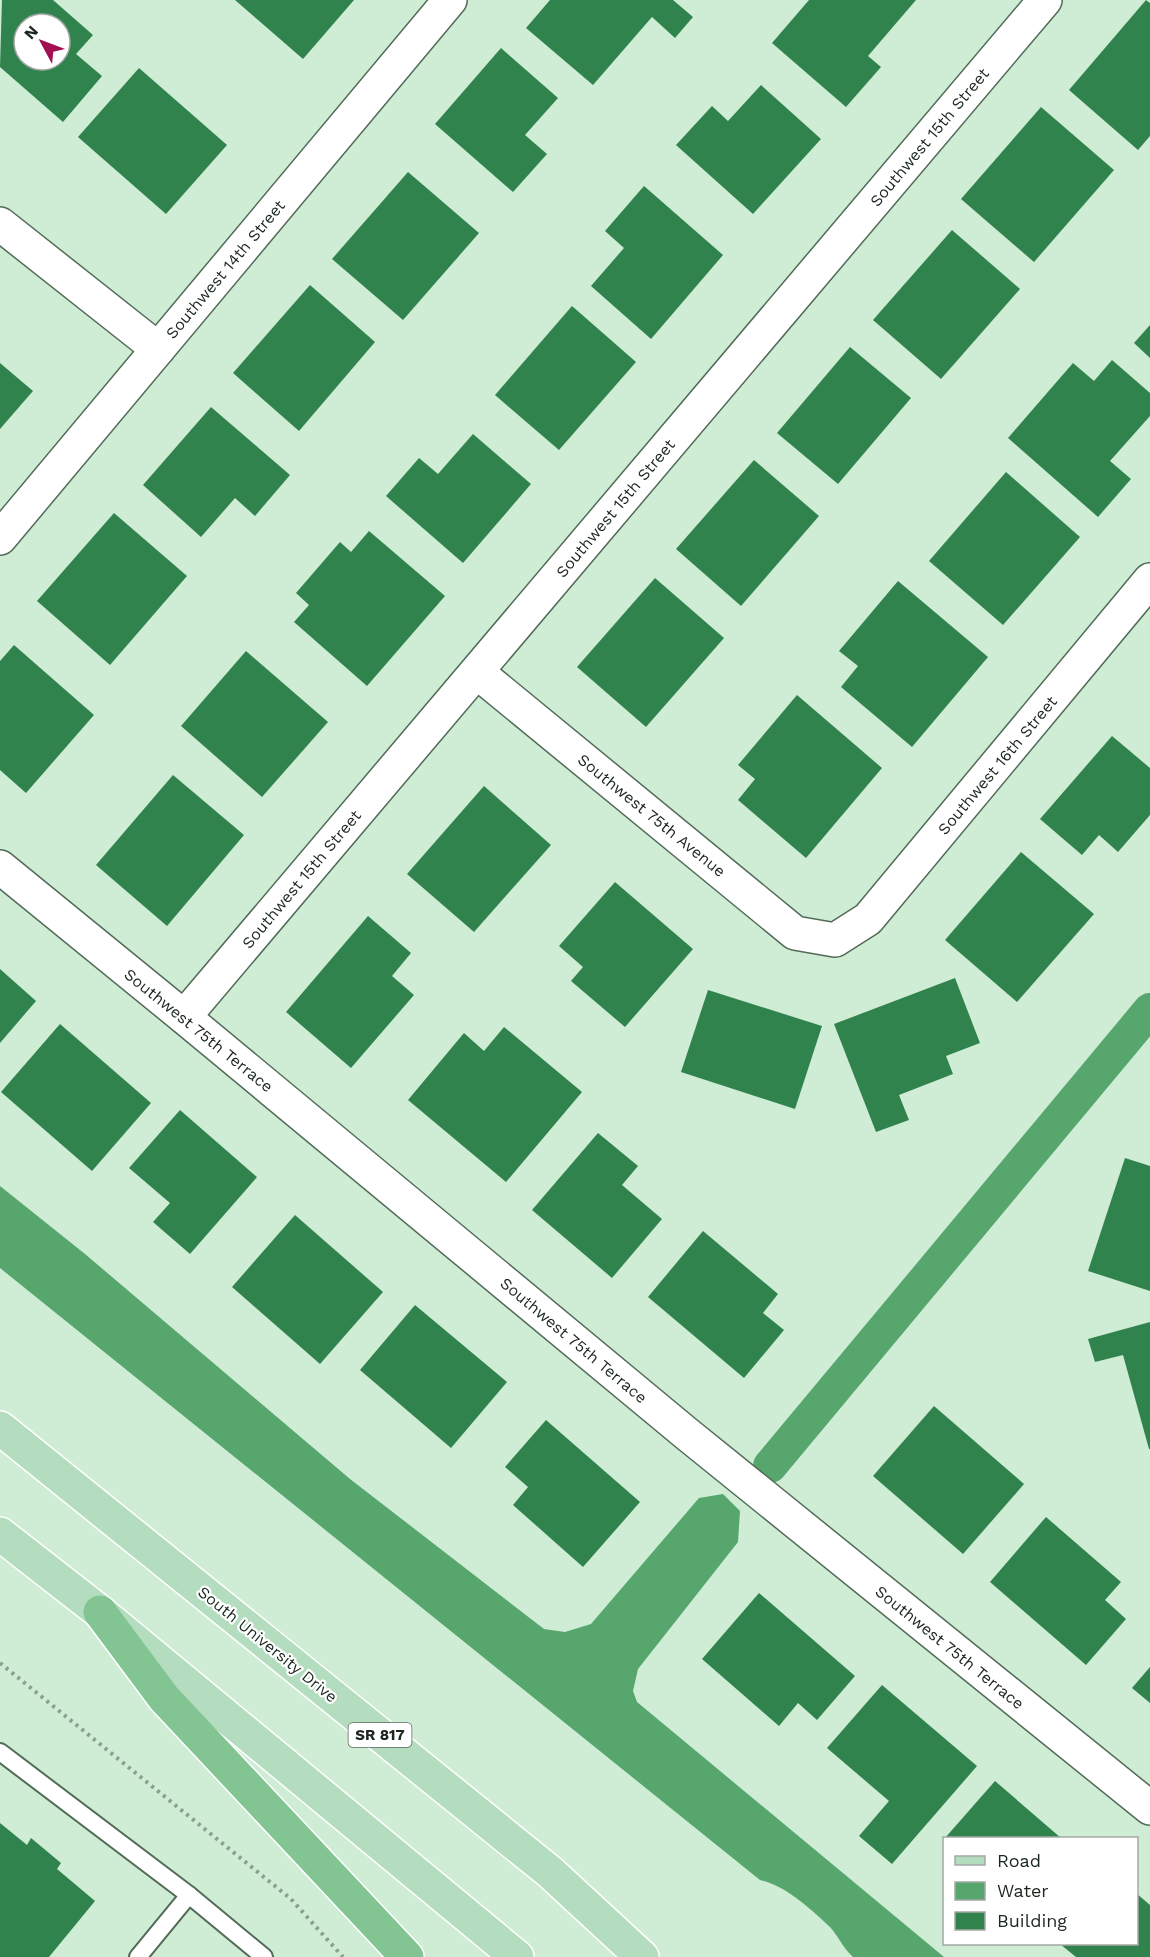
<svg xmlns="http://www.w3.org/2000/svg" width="1150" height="1957" font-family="'Work Sans',sans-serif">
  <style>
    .water { fill: #56a66d }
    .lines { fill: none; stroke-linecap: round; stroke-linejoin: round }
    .canal { stroke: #56a66d; stroke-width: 34 }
    .building { fill: #31834d; fill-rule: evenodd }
    .service-casing { stroke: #526b58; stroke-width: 20 }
    .minor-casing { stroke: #526b58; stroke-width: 36 }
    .primary-casing { stroke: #fff; stroke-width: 36 }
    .motorway-casing { stroke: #fff; stroke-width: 36 }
    .path { stroke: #8aa08e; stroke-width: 4; stroke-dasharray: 3 4.5; stroke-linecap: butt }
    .service { stroke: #fff; stroke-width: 16 }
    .minor { stroke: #fff; stroke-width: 33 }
    .primary { stroke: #b4dcbe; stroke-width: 33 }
    .motorway { stroke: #82c593; stroke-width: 33 }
    .labels { text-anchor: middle; stroke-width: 4.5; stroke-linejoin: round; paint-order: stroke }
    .shield { fill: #fff; stroke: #606862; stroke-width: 1.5 }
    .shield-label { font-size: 15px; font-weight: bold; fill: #1c271f }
    .street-label { font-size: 16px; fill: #1c271f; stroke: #fff }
  </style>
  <rect width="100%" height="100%" fill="#cfecd5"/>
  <path class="water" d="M0,1186L85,1254L350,1479L544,1629L565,1632L591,1624L699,1498L723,1494L740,1511L738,1542L638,1669L633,1691L637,1702L944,1957H853C843,1948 839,1937 830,1927C811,1909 785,1885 760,1880L0,1268Z"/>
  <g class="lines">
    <polyline class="canal" points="770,1466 1150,1010"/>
  </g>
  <g class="building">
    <path d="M2,0H53L93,35L76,54L102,76L63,122L0,67ZM24,24H60V60H24Z"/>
    <polygon points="235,0 354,0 303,59"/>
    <polygon points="550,0 673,0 693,17 675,38 652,17 593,85 526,28"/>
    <polygon points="809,0 916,0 868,56 881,67 846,107 772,43"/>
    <polygon points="1146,0 1150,3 1150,136 1138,150 1069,90"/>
    <polygon points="501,48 558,98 525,135 547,154 513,192 435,124"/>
    <polygon points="139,68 227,145 166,214 78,137"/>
    <polygon points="761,85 821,139 753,214 676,145 712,106 728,121"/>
    <polygon points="1041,107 1114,170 1034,262 961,199"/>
    <polygon points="408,172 479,233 403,320 332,259"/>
    <polygon points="644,186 723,255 651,339 591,286 624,248 605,231"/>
    <polygon points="952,230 1020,289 941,379 873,320"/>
    <polygon points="310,285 375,342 299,431 233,373"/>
    <polygon points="572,306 636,362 559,450 495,395"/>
    <polygon points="1150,325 1150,358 1134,343"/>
    <polygon points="850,347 911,398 838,484 777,433"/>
    <polygon points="1112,360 1150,393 1150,416 1110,461 1131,479 1098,517 1008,438 1073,363 1094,381"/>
    <polygon points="0,363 33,391 0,429"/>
    <polygon points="211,407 290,475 255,516 235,498 201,537 143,485"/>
    <polygon points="473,434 531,484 463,563 386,496 419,458 438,474"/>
    <polygon points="754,460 819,516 741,606 676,549"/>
    <polygon points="1006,472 1080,537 1003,625 929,561"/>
    <polygon points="114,513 187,576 110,665 37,601"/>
    <polygon points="369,531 445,596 367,686 294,622 309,605 296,593 340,542 351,552"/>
    <polygon points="655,578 724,638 646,727 577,667"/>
    <polygon points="898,581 988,657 912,747 841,687 858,666 839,651"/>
    <polygon points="14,645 94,715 26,793 0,770 0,661"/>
    <polygon points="246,651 328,722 262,797 181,726"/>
    <polygon points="797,695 882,768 806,858 738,800 755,779 738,765"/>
    <polygon points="1112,736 1150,768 1150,815 1118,852 1099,835 1082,855 1040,819"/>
    <polygon points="173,775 244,835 167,926 96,865"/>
    <polygon points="484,786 551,845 474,932 407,874"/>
    <polygon points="1021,852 1094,914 1017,1002 945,940"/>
    <polygon points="615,882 693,949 625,1027 571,981 583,967 559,946"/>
    <polygon points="368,916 411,953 392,976 414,995 351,1068 286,1012"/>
    <polygon points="0,969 36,1001 0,1043"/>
    <polygon points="955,978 980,1043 946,1056 953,1074 899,1095 909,1120 876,1132 834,1024"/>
    <polygon points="708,990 822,1026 795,1109 681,1072"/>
    <polygon points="60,1024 151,1103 92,1171 1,1092"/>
    <polygon points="504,1027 582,1092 506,1182 408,1100 464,1033 484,1051"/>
    <polygon points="180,1110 257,1177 190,1254 153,1222 170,1203 129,1168"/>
    <polygon points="598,1133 638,1166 622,1185 662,1219 612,1278 532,1210"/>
    <polygon points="1125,1158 1150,1166 1150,1291 1088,1271"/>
    <polygon points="295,1215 383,1292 320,1364 232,1287"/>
    <polygon points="703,1231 778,1294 763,1313 784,1330 744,1378 648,1297"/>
    <polygon points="415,1305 507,1382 451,1448 360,1370"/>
    <polygon points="1150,1322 1150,1449 1149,1449 1123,1355 1095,1362 1088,1339"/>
    <polygon points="934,1406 1024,1484 963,1554 873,1476"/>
    <polygon points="546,1420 640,1502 583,1567 513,1505 528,1487 505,1467"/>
    <polygon points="1046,1517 1121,1582 1105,1600 1126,1619 1086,1665 990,1582"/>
    <polygon points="759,1593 855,1676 817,1720 798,1703 779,1726 702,1659"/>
    <polygon points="1150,1667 1150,1703 1132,1688"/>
    <polygon points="882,1685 977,1766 892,1864 859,1836 889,1801 827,1748"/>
    <polygon points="995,1781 1061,1838 945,1838"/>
    <polygon points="0,1823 27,1845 31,1838 61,1863 57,1869 95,1901 49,1957 0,1957"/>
    <polygon points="1136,1893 1150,1905 1150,1957 1076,1957 1060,1944 1136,1944"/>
  </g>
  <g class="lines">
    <g class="service-casing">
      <g id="service">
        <polyline points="0,1752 189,1895 264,1957"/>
        <polyline points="138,1957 189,1895"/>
      </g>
    </g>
    <g class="minor-casing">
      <g id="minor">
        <polyline points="0,224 158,349"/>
        <polyline points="0,538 450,0"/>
        <polyline points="477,672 795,933 835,940 868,919 1150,580"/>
        <polyline points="0,867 184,1017 687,1434 1150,1808"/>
        <polyline points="184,1017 1045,0"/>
      </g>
    </g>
    <g class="primary-casing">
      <g id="primary">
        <polyline points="0,1428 550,1872 642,1957"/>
        <polyline points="0,1534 100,1612 517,1957"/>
      </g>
    </g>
    <g class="motorway-casing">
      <polyline id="motorway" points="100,1612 164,1698 407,1957"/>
    </g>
    <polyline class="path" points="0,1663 291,1899 343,1957"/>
    <use href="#service" class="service"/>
    <use href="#minor" class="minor"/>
    <use href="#primary" class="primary"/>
    <use href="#motorway" class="motorway"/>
  </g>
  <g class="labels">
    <rect class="shield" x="348.5" y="1723" width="63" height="24" rx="4.5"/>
    <g class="shield-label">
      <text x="380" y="1740">SR 817</text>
    </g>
    <g class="street-label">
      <text transform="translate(929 137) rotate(-50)" y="6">Southwest 15th Street</text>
      <text transform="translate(225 269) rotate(-50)" y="6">Southwest 14th Street</text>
      <text transform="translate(615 508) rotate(-50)" y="6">Southwest 15th Street</text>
      <text transform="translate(997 765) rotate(-50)" y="6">Southwest 16th Street</text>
      <text transform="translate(652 815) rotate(39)" y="6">Southwest 75th Avenue</text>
      <text transform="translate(301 879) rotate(-50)" y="6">Southwest 15th Street</text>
      <text transform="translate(199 1030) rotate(39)" y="6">Southwest 75th Terrace</text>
      <text transform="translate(574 1340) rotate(40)" y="6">Southwest 75th Terrace</text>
      <text transform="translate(268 1644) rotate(39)" y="6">South University Drive</text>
      <text transform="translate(950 1647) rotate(39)" y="6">Southwest 75th Terrace</text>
    </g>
  </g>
  <rect x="943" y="1837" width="195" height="108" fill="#ffffff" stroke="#a4a9a5" stroke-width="1.5"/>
  <rect x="955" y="1856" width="30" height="9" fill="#b4dcbe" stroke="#a4a9a5" stroke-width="1.5"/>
  <text x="997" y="1867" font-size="18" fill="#1c271f">Road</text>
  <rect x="955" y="1882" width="30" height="18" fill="#56a66d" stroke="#a4a9a5" stroke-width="1.5"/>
  <text x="997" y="1897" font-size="18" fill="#1c271f">Water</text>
  <rect x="955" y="1912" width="30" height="18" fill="#31834d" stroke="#a4a9a5" stroke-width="1.5"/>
  <text x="997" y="1927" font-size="18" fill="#1c271f">Building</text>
  <g transform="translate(42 42) rotate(311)"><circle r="28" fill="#ffffff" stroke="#a4a9a5" stroke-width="1.5"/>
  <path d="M0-4.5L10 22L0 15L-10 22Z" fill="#a21052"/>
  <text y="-9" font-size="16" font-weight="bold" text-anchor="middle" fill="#1c271f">N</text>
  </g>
</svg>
